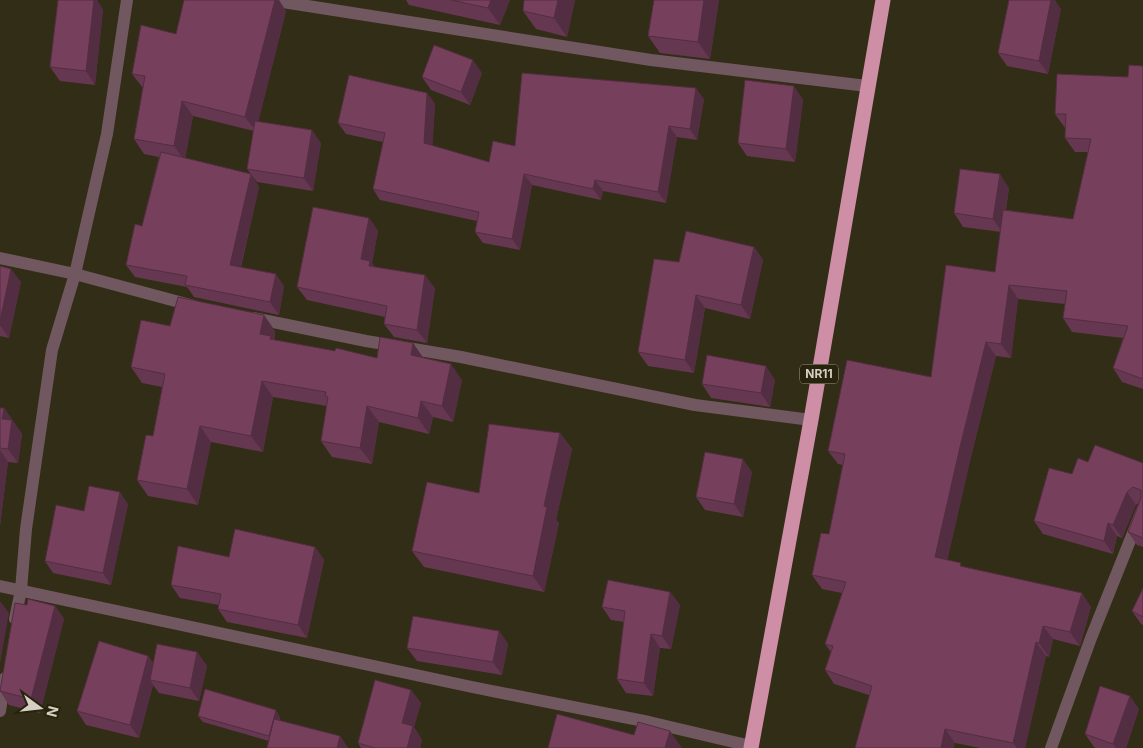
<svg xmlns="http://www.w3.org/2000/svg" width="1143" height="748" font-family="Inter,sans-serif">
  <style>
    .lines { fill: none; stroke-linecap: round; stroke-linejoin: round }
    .minor { stroke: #715760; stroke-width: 12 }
    .highway { stroke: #ce8ea6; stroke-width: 15 }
    .wall { fill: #653750 }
    .shaded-wall { fill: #532d41 }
    .building { fill: #76405d; stroke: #532d41 }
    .labels { text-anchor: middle; stroke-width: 4; stroke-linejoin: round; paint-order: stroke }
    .shield { fill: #28230d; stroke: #a09d8d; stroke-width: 1 }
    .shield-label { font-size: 12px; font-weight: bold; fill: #d4d1c4 }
  </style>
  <rect width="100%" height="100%" fill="#322d16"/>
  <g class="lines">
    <g class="minor">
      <polyline points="270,0 651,60 867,86"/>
      <polyline points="0,258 75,274 194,306"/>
      <polyline points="253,318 366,341 461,357 695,405 811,420"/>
      <polyline points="0,586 472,687 649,722 751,746"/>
      <polyline points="15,619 21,590 26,529 52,350 75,274 107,134 127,0"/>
      <polyline points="0,711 5,678"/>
      <polyline points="1051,748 1091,638 1143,508"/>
    </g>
    <polyline class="highway" points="751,748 811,420 883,0"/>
  </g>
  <g class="wall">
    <polygon points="58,0 97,0 103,10 95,85 60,81 50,67"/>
    <polygon points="406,0 510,0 500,25 409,5"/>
    <polygon points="575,0 567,37 536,29 523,11"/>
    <polygon points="654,0 719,0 710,59 660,53 648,36"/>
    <polygon points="1061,9 1048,74 1007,66 998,53"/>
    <polygon points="286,11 258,122 321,143 313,191 257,182 247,169 254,131 193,116 185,158 251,174 259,187 241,267 284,286 279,315 194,297 187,287 135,277 126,265 142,226 159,157 144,154 134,139 143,88 132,74 176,34"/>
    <polygon points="1143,66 1143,389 1122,382 1113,368 1123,338 1072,332 1063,318 1065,304 1018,299 1011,358 996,356 970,461 947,560 964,567 1091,607 1080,646 1053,639 1049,657 1046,656 1025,748 980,748 955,743 869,695 834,684 825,670 831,652 825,644 842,593 822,589 812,575 829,534 843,465 838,464 828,451 931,377 995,272 1001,232 963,227 954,213 1009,188 1006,210 1073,219 1088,152 1075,152 1065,138 1066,128 1065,128 1055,114 1128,77"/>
    <polygon points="482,73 470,105 431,90 422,77"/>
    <polygon points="794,86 803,100 795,162 747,156 738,143"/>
    <polygon points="427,93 435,104 432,146 489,162 515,146 704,99 697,140 677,137 666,203 603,191 601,200 532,185 520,250 483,243 475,232 477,221 380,200 373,189 383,142 346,134 338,123"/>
    <polygon points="369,218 378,231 372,263 374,266 435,288 427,343 394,337 384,324 385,317 307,300 297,287"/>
    <polygon points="754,247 763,260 750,319 705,308 694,373 648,366 638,352 679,262"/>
    <polygon points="0,266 21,282 9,338 0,336"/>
    <polygon points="170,326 275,331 274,340 377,358 413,343 423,358 462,380 453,422 433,417 429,434 379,422 372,464 332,457 321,441 327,406 273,397 263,452 211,442 198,505 148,496 137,480 153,436 162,387 142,383 131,367"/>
    <polygon points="775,380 770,407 711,398 702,384"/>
    <polygon points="0,408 4,408 22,434 18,463 8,462 0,526"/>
    <polygon points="560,433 572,449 556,520 559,523 544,592 424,567 412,551 479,493"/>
    <polygon points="1088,462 1143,463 1143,547 1137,545 1128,532 1140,502 1136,505 1122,538 1117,536 1113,554 1043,534 1034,521 1072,474"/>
    <polygon points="752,472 743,517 705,510 696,497"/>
    <polygon points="128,504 111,585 53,573 45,561 84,511"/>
    <polygon points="315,547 324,560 307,638 227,622 218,609 219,605 180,598 171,585 229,557"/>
    <polygon points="1143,588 1143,625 1141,624 1132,611"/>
    <polygon points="670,592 680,605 671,649 660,648 653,696 626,693 617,679 624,622 611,620 602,607"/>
    <polygon points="27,605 55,606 64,619 40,713 9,705 0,691"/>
    <polygon points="499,631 508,644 502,675 417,661 407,648"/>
    <polygon points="197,652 207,666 199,701 159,693 153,685 139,738 86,725 77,711 148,656 153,663"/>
    <polygon points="411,690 421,703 414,727 422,740 420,748 361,748 358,743"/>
    <polygon points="1139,709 1126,748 1096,748 1094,747 1085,734"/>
    <polygon points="198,716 280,717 280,721 340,736 348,748 267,748 269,741 203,722"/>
  </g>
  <g class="shaded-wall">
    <polygon points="94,0 97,0 103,10 95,85 86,71"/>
    <polygon points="275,0 279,0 286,11 256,131 245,117"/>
    <polygon points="491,0 510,0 500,25 488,8"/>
    <polygon points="558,0 575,0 567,37 554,18"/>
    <polygon points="704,0 719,0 710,59 698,42"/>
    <polygon points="1046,0 1055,0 1061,9 1048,74 1039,61"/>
    <polygon points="473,60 482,73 470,105 461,92"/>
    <polygon points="794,86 803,100 795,162 786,149"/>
    <polygon points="696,88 704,99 697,140 690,129"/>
    <polygon points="427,93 435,104 432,155 424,143"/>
    <polygon points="182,101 193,116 185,161 174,146"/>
    <polygon points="669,126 677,137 666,203 658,192"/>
    <polygon points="312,130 321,143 313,191 304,178"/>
    <polygon points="251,174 259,187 238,277 230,265"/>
    <polygon points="524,174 532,185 520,250 512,239"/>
    <polygon points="1000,174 1009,188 1002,232 993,219"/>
    <polygon points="595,180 603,191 601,200 593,189"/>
    <polygon points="369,218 378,231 372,263 380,274 361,259"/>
    <polygon points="754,247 763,260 750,319 741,305"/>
    <polygon points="11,269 21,282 9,338 0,325 0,321"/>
    <polygon points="276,274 284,286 279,315 270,302"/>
    <polygon points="425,275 435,288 427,343 417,330"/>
    <polygon points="1009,285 1018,299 1011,358 1001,344"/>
    <polygon points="696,295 705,308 694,373 685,360"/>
    <polygon points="264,315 275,331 273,340 282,352 260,334"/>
    <polygon points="986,342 996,356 970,461 945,571 935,557 960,447"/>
    <polygon points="413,343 424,359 411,355"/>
    <polygon points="451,364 462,380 453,422 442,406"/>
    <polygon points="766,366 775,380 770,407 761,393"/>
    <polygon points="262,381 273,397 263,452 251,436"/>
    <polygon points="421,401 433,417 429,434 418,418"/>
    <polygon points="367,406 379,422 372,464 360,448"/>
    <polygon points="4,408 22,434 18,463 8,449 2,419"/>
    <polygon points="200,426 211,442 198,505 187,489"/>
    <polygon points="560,433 572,449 556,520 559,523 544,592 533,576 544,506"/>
    <polygon points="0,450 8,462 0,526"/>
    <polygon points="743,459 752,472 743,517 734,504"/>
    <polygon points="120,492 128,504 111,585 103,573"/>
    <polygon points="1127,492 1136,505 1122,538 1113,525"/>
    <polygon points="1108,523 1117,536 1113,554 1104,541"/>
    <polygon points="315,547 324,560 307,638 298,625"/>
    <polygon points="670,592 680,605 671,649 662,636"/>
    <polygon points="1082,593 1091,607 1080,646 1070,632"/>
    <polygon points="0,601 9,613 0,663"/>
    <polygon points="55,606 64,619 40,713 31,699"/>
    <polygon points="1043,626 1053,639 1049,657 1039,643"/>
    <polygon points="499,631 508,644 502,675 493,662"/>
    <polygon points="651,634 660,648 653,696 644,683"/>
    <polygon points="1036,642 1046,656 1025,748 1017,748 1013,743"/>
    <polygon points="197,652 207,666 199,701 190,688"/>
    <polygon points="148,656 158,669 150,680 153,685 139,738 130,725"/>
    <polygon points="411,690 421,703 414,727 422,740 420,748 407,748 402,723"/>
    <polygon points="1130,696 1139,709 1126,748 1116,748 1113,744"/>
    <polygon points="276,710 280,717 274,743 269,736"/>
    <polygon points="945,729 955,743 954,748 941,748"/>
    <polygon points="670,731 682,748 665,748"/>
    <polygon points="340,736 348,748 337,748"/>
  </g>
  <g class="building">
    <polygon points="58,0 94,0 86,71 50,67"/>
    <polygon points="184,0 275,0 245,117 182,101 174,146 134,139 145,76 132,74 141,25 176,34"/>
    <polygon points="451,0 491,0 488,8"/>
    <polygon points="524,0 558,0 554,18 523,11"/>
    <polygon points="654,0 704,0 698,42 648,36"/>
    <polygon points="1009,0 1051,0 1039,61 998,53"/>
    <polygon points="434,45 473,60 461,92 422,77"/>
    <polygon points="1129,65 1143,66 1143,379 1113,368 1128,326 1063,318 1067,291 1009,285 1001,344 986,342 960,447 935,557 961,563 960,566 1082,593 1070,632 1043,626 1039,643 1036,642 1013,743 945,729 941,748 855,748 872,686 825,670 833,646 825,644 846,582 812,575 821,533 829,534 845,454 828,451 847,360 931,377 946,265 995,272 1003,210 1073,219 1091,139 1065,138 1066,114 1055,114 1057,74 1128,77"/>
    <polygon points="522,73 696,88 690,129 669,126 658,192 595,180 593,189 524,174 512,239 475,232 479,212 373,189 385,133 338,123 349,75 427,93 424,143 489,162 493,141 515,146"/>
    <polygon points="745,80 794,86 786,149 738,143"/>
    <polygon points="255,121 312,130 304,178 247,169"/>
    <polygon points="161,152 251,174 230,265 276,274 270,302 185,285 187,276 126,265 135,224 142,226"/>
    <polygon points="960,169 1000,174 993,219 954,213"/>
    <polygon points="313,207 369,218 361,259 370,261 369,266 425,275 417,330 384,324 387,306 297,287"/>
    <polygon points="686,231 754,247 741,305 696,295 685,360 638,352 654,259 679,262"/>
    <polygon points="0,266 11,269 0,321"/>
    <polygon points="178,297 264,315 260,334 271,336 270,339 335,351 336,348 377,358 380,337 413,343 411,355 451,364 442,406 421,401 418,418 367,406 360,448 321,441 328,397 325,396 326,392 262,381 251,436 200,426 187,489 137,480 146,435 153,436 165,374 131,367 141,320 170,326"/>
    <polygon points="707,355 766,366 761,393 702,384"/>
    <polygon points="0,408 4,408 2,419 12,420 8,449 0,448"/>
    <polygon points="489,424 560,433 544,506 547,507 533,576 412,551 427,482 479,493"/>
    <polygon points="1095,445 1143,463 1143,538 1128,532 1141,498 1141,490 1133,487 1127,492 1113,525 1108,523 1104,541 1034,521 1049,468 1072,474 1078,458 1088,462"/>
    <polygon points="705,452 743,459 734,504 696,497"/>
    <polygon points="89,486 120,492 103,573 45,561 56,505 84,511"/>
    <polygon points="235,529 315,547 298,625 218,609 221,594 171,585 178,546 229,557"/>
    <polygon points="608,580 670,592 662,636 651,634 644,683 617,679 625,611 602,607"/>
    <polygon points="1143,588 1143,617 1132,611"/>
    <polygon points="28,599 55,606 31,699 0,691 15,603 27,605"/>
    <polygon points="413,616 499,631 493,662 407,648"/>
    <polygon points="99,641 148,656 130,725 77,711"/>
    <polygon points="157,644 197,652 190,688 150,680"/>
    <polygon points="375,680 411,690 402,723 413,726 407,748 375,748 358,743"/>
    <polygon points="1100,686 1130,696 1113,744 1085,734"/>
    <polygon points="205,689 276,710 269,736 198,716"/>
    <polygon points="557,714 634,735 638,722 670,731 665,748 548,748"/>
    <polygon points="274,719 340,736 337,748 267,748"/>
  </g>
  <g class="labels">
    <rect class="shield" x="800" y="364.5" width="38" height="19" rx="4"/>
    <g class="shield-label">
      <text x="819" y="378">NR11</text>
    </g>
  </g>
  <g transform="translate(40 708) rotate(105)" stroke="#28230d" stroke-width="4" paint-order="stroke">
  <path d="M0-4L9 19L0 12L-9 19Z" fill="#d4d1c4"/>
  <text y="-8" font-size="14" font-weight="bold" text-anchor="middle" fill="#d4d1c4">N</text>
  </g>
</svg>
